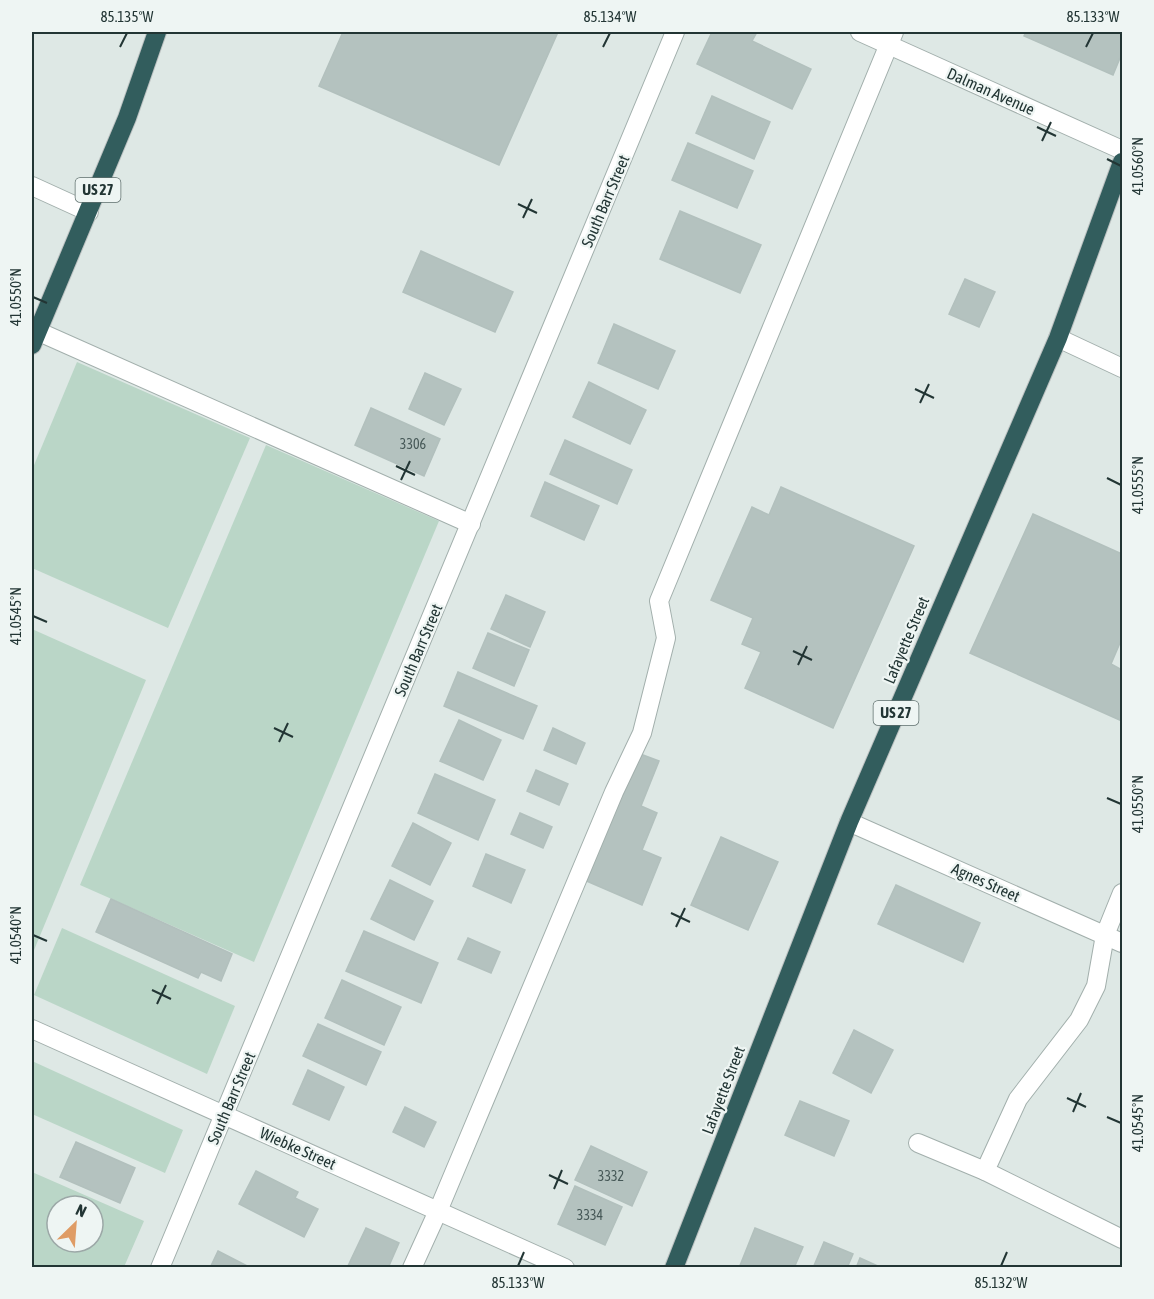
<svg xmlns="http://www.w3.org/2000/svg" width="1154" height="1299" font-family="'Asap Condensed',sans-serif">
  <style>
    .green { fill: #bad6c7; fill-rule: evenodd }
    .building { fill: #b4c2bf; stroke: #b2c0bd; stroke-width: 1.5 }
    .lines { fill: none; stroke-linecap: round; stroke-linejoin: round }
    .minor-casing { stroke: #a2afac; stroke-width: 20 }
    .highway-casing { stroke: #bdc2c2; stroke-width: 20 }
    .minor { stroke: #fff; stroke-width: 18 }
    .highway { stroke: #325d5d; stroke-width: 18 }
    .ticks { fill: none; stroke: #223534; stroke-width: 2 }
    .labels { text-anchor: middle; stroke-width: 4.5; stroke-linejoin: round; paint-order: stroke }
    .number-label { font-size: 14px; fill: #465857 }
    .shield { fill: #eef5f3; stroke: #5f6f6d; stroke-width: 1.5 }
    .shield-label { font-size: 15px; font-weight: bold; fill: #223534 }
    .street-label { font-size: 16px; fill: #223534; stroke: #eef5f3 }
    .neatline { fill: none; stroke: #223534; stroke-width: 2 }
    .ticks-label { font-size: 15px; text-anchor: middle; fill: #223534 }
  </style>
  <rect width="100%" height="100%" fill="#dee8e5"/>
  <g class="green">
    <polygon points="77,362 250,438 168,628 32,568 32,470"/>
    <polygon points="266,445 439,521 254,962 80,885"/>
    <polygon points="32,629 146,680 32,955"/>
    <polygon points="62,928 235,1006 207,1074 34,995"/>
    <polygon points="32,1061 183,1130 165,1173 32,1114"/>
    <path d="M32,1172L144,1221L124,1267H32ZM57,1206H93V1242H57Z"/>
  </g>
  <g class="building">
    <polygon points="343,32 558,32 499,165 319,86"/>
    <polygon points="712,32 757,32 752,41 811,69 792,109 697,64"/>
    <polygon points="1026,32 1122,32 1122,53 1113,75 1024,36"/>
    <polygon points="712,96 770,122 754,159 696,133"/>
    <polygon points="688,143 753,171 737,208 672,180"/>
    <polygon points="680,211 761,245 740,293 660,259"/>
    <polygon points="421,251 513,292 495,332 403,292"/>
    <polygon points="965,279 995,292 979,327 949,314"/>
    <polygon points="614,324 675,351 658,389 598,363"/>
    <polygon points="425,373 461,389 444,425 409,409"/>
    <polygon points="589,382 646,410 630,444 573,417"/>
    <polygon points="371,408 440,439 424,476 355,445"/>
    <polygon points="565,440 632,470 617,504 550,474"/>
    <polygon points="545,482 599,506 584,540 531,516"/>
    <polygon points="781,487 914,546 833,728 745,688 761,652 742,644 753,618 711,600 752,507 769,515"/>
    <polygon points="1033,514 1122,554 1122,638 1111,664 1122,670 1122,721 970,653"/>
    <polygon points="506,595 545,612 530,647 491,629"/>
    <polygon points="488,633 529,650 514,686 473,668"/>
    <polygon points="458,672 537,706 523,739 444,706"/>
    <polygon points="459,720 501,740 483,780 440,761"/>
    <polygon points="553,728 585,743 576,764 544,750"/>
    <polygon points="635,752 659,761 641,806 657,813 642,850 661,858 642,905 582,879"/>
    <polygon points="536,770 568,784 559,805 527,791"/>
    <polygon points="435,774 495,800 478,840 418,813"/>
    <polygon points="520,813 552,827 543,848 511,834"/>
    <polygon points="413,823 451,843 430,885 392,866"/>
    <polygon points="721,837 778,862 748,930 691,905"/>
    <polygon points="486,854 525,870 511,903 473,886"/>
    <polygon points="390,880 433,901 414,940 371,919"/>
    <polygon points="896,885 980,923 963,962 878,924"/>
    <polygon points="111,899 232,954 221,981 201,972 198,978 96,932"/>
    <polygon points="364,931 438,963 421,1003 346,971"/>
    <polygon points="468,938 500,952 491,973 458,959"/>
    <polygon points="342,980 401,1007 384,1045 325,1018"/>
    <polygon points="318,1024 381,1052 366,1085 303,1056"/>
    <polygon points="854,1030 893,1050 871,1093 833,1073"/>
    <polygon points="308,1070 344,1087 329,1120 293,1104"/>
    <polygon points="800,1101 849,1121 834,1156 785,1135"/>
    <polygon points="405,1107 436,1122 424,1147 393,1132"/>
    <polygon points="76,1142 135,1168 120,1203 60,1177"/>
    <polygon points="591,1146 647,1172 632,1206 575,1180"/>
    <polygon points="256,1171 298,1192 295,1198 318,1209 304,1237 239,1204"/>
    <polygon points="575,1186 622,1207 605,1245 558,1224"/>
    <polygon points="366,1228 399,1243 388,1268 347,1268"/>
    <polygon points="755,1228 803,1247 794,1268 739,1268"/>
    <polygon points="824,1242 853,1254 847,1268 813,1268"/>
    <polygon points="218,1251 251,1268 210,1268"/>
    <polygon points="860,1258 880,1267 880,1268 856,1268"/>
  </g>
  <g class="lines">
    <g class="minor-casing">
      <g id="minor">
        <polyline points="860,32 1122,150"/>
        <polyline points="32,186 89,212"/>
        <polyline points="37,331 471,524"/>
        <polyline points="1058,338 1122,368"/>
        <polyline points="849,822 1122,943"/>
        <polyline points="1122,893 1105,935 1096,986 1079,1020 1018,1099 985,1171 1122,1239"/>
        <polyline points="32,1029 565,1268"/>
        <polyline points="918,1143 985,1171"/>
        <polyline points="160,1268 675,32"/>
        <polyline points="412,1268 438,1211 614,792 642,733 666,638 659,601 894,32"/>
      </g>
    </g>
    <g class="highway-casing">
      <g id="highway">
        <polyline points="32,345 127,118 157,32"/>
        <polyline points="674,1268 849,822 1058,338 1122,162"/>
      </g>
    </g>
    <use href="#minor" class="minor"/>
    <use href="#highway" class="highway"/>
  </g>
  <path class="ticks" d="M120,47L127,33M603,47L610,33M1086,47L1093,33M1037,127L1056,136M1042,141L1051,122M1107,159L1121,166M518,204L537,213M523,218L532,199M33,297L47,303M915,389L934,398M920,403L929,384M396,466L415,475M1107,478L1121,485M401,480L410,461M33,616L47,622M793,651L812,660M798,665L807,646M274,728L293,737M279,742L288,723M1107,798L1121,804M671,913L690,922M676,927L685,908M33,935L47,941M152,990L171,999M157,1004L166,985M1067,1098L1086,1107M1073,1112L1081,1093M1107,1117L1121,1123M549,1175L568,1184M554,1189L562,1170M518,1266L524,1252M1001,1266L1007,1252"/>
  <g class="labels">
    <g class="number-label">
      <text x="413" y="449">3306</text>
      <text x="611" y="1181">3332</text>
      <text x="590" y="1220">3334</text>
    </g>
    <g class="shield">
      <rect x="75.5" y="178" width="45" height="24" rx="4.5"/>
      <rect x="873.5" y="701" width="45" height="24" rx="4.5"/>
    </g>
    <g class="shield-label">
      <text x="98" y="195">US 27</text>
      <text x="896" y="718">US 27</text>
    </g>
    <g class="street-label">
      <text transform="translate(991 91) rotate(24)" y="6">Dalman Avenue</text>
      <text transform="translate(605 201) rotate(-67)" y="6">South Barr Street</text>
      <text transform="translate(906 640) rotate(-67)" y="6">Lafayette Street</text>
      <text transform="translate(418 650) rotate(-67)" y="6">South Barr Street</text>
      <text transform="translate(986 882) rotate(24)" y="6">Agnes Street</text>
      <text transform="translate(723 1090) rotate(-69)" y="6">Lafayette Street</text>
      <text transform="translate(231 1098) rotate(-67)" y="6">South Barr Street</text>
      <text transform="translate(298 1148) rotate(24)" y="6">Wiebke Street</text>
    </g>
  </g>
  <rect width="1154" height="1299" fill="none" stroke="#eef5f3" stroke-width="66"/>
  <g transform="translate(75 1224) rotate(25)"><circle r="28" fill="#eef5f3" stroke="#9ca8a7" stroke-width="1.5"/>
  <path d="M0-4.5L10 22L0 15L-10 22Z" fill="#df9c65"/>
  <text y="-9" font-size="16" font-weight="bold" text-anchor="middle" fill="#223534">N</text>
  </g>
  <rect x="33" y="33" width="1088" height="1233" class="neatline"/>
  <g class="ticks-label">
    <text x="127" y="22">85.135°W</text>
    <text x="610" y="22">85.134°W</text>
    <text x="1093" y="22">85.133°W</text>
    <text transform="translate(1138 166) rotate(-90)" y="5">41.0560°N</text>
    <text transform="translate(16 297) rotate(-90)" y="5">41.0550°N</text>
    <text transform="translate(1138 485) rotate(-90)" y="5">41.0555°N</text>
    <text transform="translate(16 616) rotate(-90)" y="5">41.0545°N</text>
    <text transform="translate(1138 804) rotate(-90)" y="5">41.0550°N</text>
    <text transform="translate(16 935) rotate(-90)" y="5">41.0540°N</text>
    <text transform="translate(1138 1123) rotate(-90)" y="5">41.0545°N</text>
    <text x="518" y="1288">85.133°W</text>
    <text x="1001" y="1288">85.132°W</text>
  </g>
</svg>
